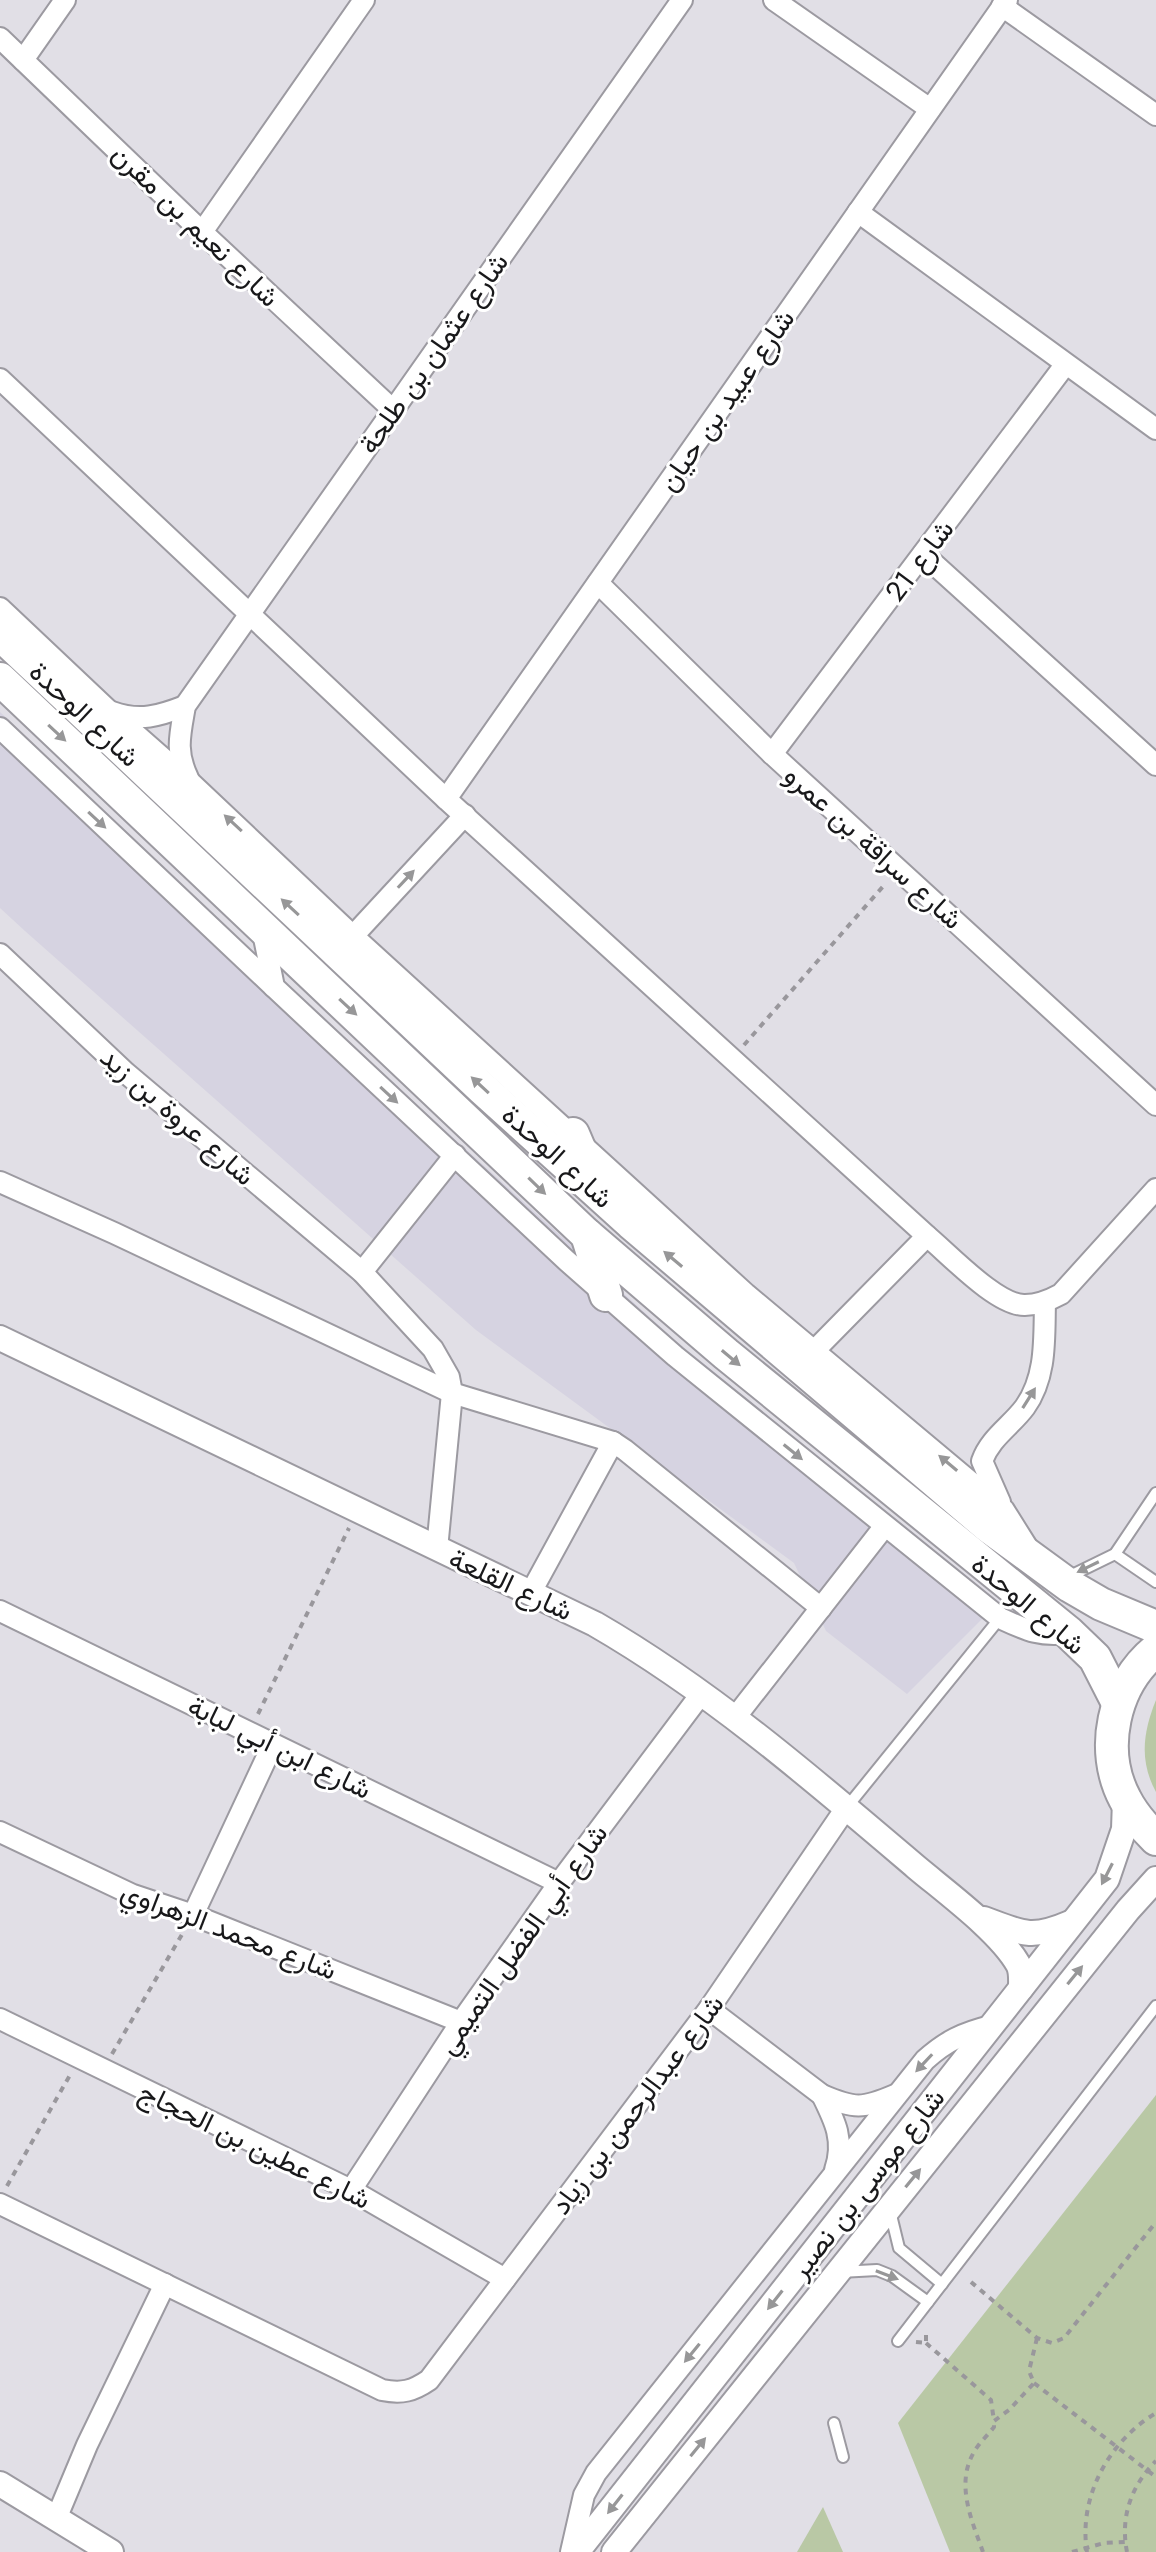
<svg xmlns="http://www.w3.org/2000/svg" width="1156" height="2552" font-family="Jost,Vazirmatn,sans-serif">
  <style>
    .built { fill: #d6d3e1 }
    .green { fill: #b9c8a5 }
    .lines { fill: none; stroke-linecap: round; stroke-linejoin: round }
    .service-casing { stroke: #9c9aa1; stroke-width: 14 }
    .minor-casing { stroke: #9c9aa1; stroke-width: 24 }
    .tertiary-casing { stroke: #9c9aa1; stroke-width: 28 }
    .primary-casing { stroke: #9c9aa1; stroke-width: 36 }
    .path { stroke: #99979c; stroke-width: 4; stroke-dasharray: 6 6; stroke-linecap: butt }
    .service { stroke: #fff; stroke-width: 10 }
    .minor { stroke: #fff; stroke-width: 20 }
    .tertiary { stroke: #fff; stroke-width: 24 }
    .primary { stroke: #fff; stroke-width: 32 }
    .oneway { fill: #979798 }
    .labels { text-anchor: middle; stroke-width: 6; stroke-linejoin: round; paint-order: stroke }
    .street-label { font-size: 28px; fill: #18181a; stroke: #fff }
  </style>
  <rect width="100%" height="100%" fill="#e1dfe6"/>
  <polygon class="built" points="0,712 310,1007 677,1342 999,1602 907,1694 826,1631 794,1563 476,1330 25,931 0,908"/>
  <g class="green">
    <path d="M1156,1700V1792C1139,1761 1143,1732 1156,1700Z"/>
    <polygon points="1156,2095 1156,2552 950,2552 898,2423"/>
    <polygon points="823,2507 843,2552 797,2552"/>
  </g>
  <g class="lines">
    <g class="service-casing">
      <g id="service">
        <polyline points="1115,1554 1156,1582"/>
        <polyline points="1068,1577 1115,1554 1156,1493"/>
        <polyline points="847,1807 1000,1618"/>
        <polyline points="890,2211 899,2248 942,2284"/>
        <polyline points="840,2272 877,2270 892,2276 928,2302"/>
        <polyline points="898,2341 1156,2006"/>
        <polyline points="834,2423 843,2457"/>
      </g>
    </g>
    <g class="minor-casing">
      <g id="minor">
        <polyline points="774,0 930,109"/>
        <polyline points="1002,6 1156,115"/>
        <polyline points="0,38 202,232 393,410"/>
        <polyline points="23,60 65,0"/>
        <polyline points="858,212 1156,429"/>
        <polyline points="202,232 364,0"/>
        <path d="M0,379L446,799L927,1236C949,1254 997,1306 1025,1305C1038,1305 1050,1300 1061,1294L1156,1189"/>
        <polyline points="923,554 1156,765"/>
        <polyline points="598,583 772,754 1156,1105"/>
        <polyline points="0,608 107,709 190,782 353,936 746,1294 1004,1510 1026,1545"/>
        <path d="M112,712C140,722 159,716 185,706"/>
        <polyline points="0,728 274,987"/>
        <polyline points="772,754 1065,365"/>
        <path d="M188,778C175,751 180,735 185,706L682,0"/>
        <polyline points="446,799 1007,0"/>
        <path d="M262,928L274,987L567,1261L675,1356L1000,1618C1026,1630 1039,1637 1069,1633"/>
        <polyline points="353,936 465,815"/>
        <polyline points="0,954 126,1073 362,1272 433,1349 449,1377 452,1393 437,1549"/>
        <polyline points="0,1182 114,1233 452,1393 613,1442"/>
        <polyline points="362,1272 455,1155"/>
        <polyline points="814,1351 927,1236"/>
        <path d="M1000,1502L982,1461C990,1438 1011,1426 1025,1407C1047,1376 1044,1338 1045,1302"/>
        <polyline points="530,1594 613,1442 625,1450 821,1608"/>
        <polyline points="0,1611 559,1883"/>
        <polyline points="734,1719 884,1527"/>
        <polyline points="0,1832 133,1895 193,1915 461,2022"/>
        <polyline points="193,1915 273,1744"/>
        <path d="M709,2009L822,2095C855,2109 862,2109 895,2095"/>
        <polyline points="0,2019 351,2190 505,2279"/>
        <path d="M822,2095C835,2121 845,2141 835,2170"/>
        <polyline points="351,2190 461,2022 559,1883 701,1694"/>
        <path d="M0,2204L382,2390C402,2394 413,2391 429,2380L709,2009L846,1808"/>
        <polyline points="56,2519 87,2445 165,2284"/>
        <path d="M571,2552L584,2495L596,2473L925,2060C946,2041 963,2033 991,2026"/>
      </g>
    </g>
    <g class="tertiary-casing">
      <g id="tertiary">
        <path d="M0,1338L595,1624C711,1691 815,1781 916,1867C947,1893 999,1931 1018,1964C1022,1971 1021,1980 1021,1988"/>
        <path d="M984,1919C1021,1933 1031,1940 1070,1923"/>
        <polyline points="0,2484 111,2552"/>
        <polyline points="577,2552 1107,1879 1124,1829 1125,1800"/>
        <polyline points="614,2552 1128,1910 1156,1879"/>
      </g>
    </g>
    <g class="primary-casing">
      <g id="primary">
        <polyline points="0,634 483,1089 631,1223 988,1526 1070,1586 1101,1604 1156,1627"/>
        <polyline points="0,679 587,1235 726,1354 1069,1633 1095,1658 1118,1703"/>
        <polyline points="573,1134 593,1181"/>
        <polyline points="587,1235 606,1295"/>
        <path d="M1156,1650C1113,1685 1099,1750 1125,1799C1133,1815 1144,1827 1156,1839"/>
      </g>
    </g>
    <g class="path">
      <polyline points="744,1045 886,883"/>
      <polyline points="258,1714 349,1528"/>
      <polyline points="112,2054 184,1931"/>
      <polyline points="7,2186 70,2075"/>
      <polyline points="971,2282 1037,2338 1052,2343 1064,2338 1156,2222"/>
      <polyline points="916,2342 926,2343 926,2330"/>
      <polyline points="926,2343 991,2400 994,2421 1009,2410 1034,2383 1029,2371 1037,2338"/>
      <polyline points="1034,2383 1156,2477"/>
      <path d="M983,2552C972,2521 955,2484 974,2452C979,2443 988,2435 994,2427V2422"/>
      <polyline points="1072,2552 1104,2543 1125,2542"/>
      <path d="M1087,2552C1078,2497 1109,2441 1156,2413"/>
      <path d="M1127,2552C1120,2517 1131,2486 1156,2461"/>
    </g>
    <use href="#service" class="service"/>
    <use href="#minor" class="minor"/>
    <use href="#tertiary" class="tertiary"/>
    <use href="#primary" class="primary"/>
  </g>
  <defs><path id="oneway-solid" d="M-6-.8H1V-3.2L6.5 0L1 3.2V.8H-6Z" transform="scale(2)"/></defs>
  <g class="oneway">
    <use href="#oneway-solid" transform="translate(57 733) rotate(43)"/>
    <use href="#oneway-solid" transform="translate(97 820) rotate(43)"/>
    <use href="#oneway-solid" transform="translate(233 823) rotate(-137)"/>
    <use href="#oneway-solid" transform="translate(406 879) rotate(-47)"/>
    <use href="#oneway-solid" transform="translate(290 907) rotate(-137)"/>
    <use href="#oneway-solid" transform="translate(348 1007) rotate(43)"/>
    <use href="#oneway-solid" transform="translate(480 1085) rotate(-137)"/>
    <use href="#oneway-solid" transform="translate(389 1095) rotate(43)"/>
    <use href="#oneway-solid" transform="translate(537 1186) rotate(44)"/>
    <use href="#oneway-solid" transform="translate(673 1259) rotate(-140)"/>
    <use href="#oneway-solid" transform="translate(731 1358) rotate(40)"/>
    <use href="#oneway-solid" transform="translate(1029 1398) rotate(-58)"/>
    <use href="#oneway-solid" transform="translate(793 1452) rotate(39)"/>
    <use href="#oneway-solid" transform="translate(948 1463) rotate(-140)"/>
    <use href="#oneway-solid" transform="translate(1088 1567) rotate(154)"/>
    <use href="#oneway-solid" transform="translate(1107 1874) rotate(117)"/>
    <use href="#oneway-solid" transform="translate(1075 1975) rotate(-51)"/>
    <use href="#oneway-solid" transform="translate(924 2063) rotate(133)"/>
    <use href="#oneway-solid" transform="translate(913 2178) rotate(-51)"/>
    <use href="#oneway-solid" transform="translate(887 2275) rotate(21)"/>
    <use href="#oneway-solid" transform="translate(775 2300) rotate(128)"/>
    <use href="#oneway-solid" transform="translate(692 2353) rotate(129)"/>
    <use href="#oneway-solid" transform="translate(698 2447) rotate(-51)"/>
    <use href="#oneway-solid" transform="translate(615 2504) rotate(128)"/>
  </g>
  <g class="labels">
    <g class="street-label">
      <text transform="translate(196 225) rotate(44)" y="10">شارع نعيم بن مقرن</text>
      <text transform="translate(433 353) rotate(-55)" y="10">شارع عثمان بن طلحة</text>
      <text transform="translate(726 400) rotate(-55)" y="10">شارع عبيد بن حيان</text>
      <text transform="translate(919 560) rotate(-53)" y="10">شارع 21</text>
      <text transform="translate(85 714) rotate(43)" y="10">شارع الوحدة</text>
      <text transform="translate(874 847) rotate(42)" y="10">شارع سراقة بن عمرو</text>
      <text transform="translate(178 1116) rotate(41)" y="10">شارع عروة بن زيد</text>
      <text transform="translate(558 1156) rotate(42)" y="10">شارع الوحدة</text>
      <text transform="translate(511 1584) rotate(25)" y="10">شارع القلعة</text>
      <text transform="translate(1029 1604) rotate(40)" y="10">شارع الوحدة</text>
      <text transform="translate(280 1747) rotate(26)" y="10">شارع ابن أبي لبابة</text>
      <text transform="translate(229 1930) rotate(21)" y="10">شارع محمد الزهراوي</text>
      <text transform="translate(522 1939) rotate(-55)" y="10">شارع أبي الفضل التميمي</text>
      <text transform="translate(637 2104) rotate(-53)" y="10">شارع عبدالرحمن بن زياد</text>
      <text transform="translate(255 2145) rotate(26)" y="10">شارع عطين بن الحجاج</text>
      <text transform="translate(867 2183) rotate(-52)" y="10">شارع موسى بن نصير</text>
    </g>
  </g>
</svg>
